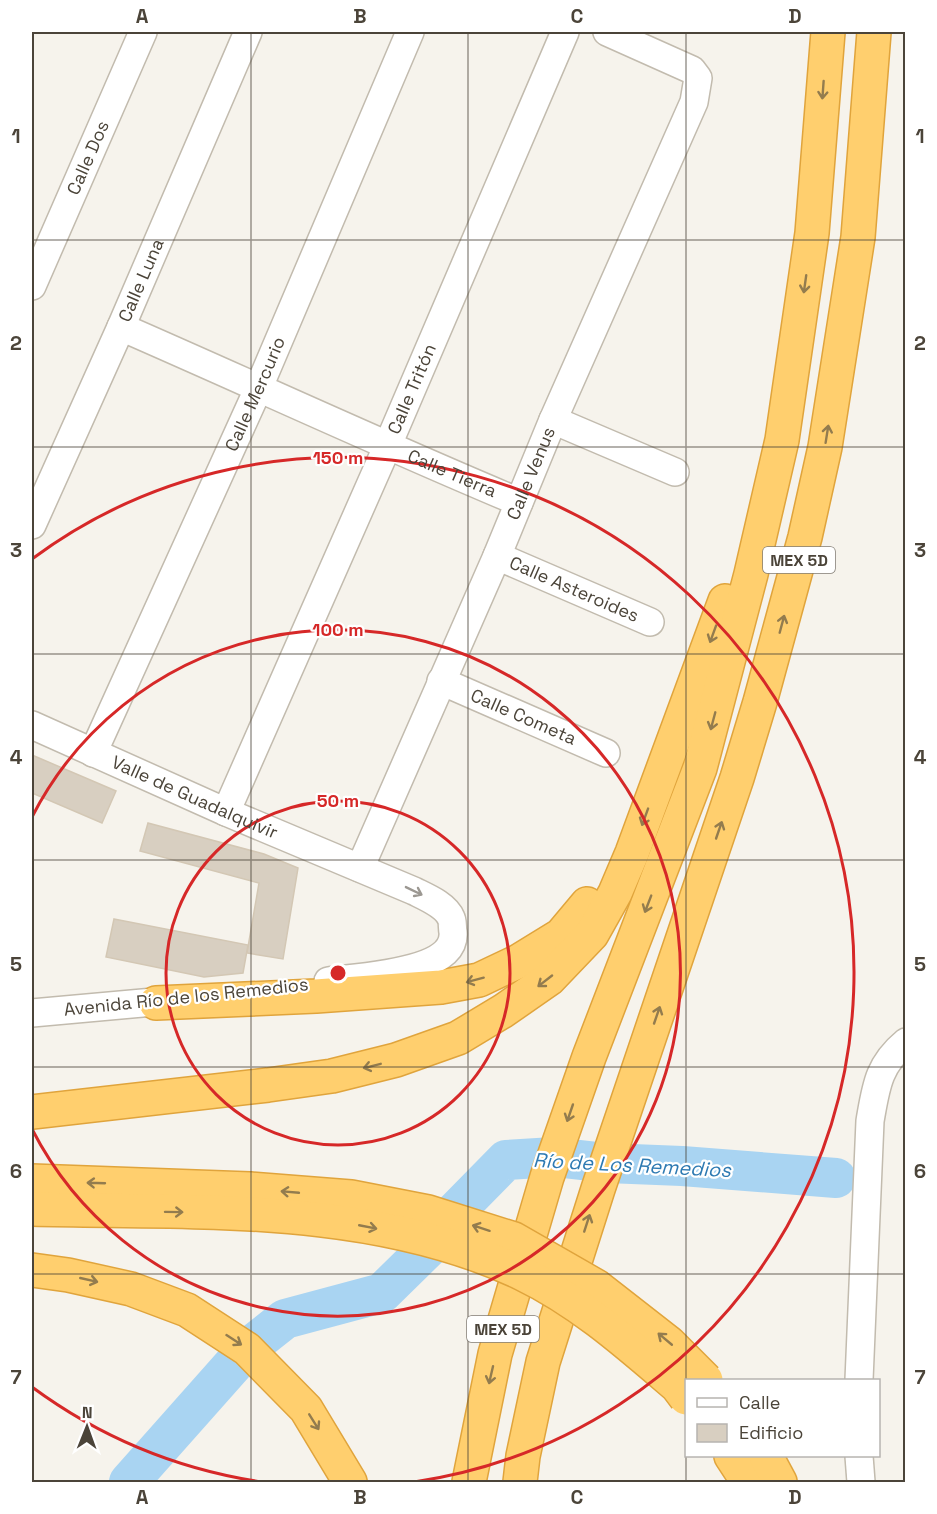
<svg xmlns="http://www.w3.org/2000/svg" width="937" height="1514" font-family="'Space Grotesk',sans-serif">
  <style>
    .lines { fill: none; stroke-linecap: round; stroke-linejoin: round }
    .river { stroke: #a9d4f2; stroke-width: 40 }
    .building { fill: #d8cfc1; stroke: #d3c7b4; stroke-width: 1.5 }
    .minor-casing { stroke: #c2bbae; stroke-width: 30 }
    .highway-casing { stroke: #e0a43c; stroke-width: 36 }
    .minor { stroke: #fff; stroke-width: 27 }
    .highway { stroke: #ffcf6e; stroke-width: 33 }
    .highway-bridge-casing { stroke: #e0a43c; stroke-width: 36; stroke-linecap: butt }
    .highway-bridge { stroke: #ffcf6e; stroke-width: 33 }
    .oneway { stroke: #937c4e }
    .oneway2 { stroke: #9c9892 }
    .grid { fill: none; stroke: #4b4439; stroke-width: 1.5; stroke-opacity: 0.55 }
    .ring { fill: none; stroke: #d62828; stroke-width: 3 }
    .labels { text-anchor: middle; stroke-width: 4.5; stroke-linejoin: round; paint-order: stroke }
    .shield { fill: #fff; stroke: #817c74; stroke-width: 1.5 }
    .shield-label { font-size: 16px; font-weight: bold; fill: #4b4439 }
    .street-label { font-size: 18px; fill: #4b4439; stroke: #fff }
    .water-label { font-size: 20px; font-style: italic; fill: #2e7ab2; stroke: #fff }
    .centre { fill: #d62828; stroke: #fff; stroke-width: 3 }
    .ring-label { font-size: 18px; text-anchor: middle; font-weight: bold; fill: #d62828; stroke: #fff; stroke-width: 4.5; stroke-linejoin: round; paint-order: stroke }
    .neatline { fill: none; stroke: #4b4439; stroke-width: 2 }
    .grid-label { font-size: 20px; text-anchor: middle; font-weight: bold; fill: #4b4439 }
  </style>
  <rect width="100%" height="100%" fill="#f6f3ec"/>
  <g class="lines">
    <polyline class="river" points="129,1482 247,1349 285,1319 382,1293 436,1240 449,1218 506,1160 554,1157 607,1163 682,1166 836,1178"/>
  </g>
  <g class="building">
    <polygon points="32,755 116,791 102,823 32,793"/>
    <polygon points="148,823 264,854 298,868 283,959 247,953 259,883 140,851"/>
    <polygon points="114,919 248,945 243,973 204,977 106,957"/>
  </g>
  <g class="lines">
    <g class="minor-casing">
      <g id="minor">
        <path id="s1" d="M32,286L143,32"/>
        <path id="s2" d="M121,327C254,385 385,446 519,502"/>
        <polyline points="553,420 675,472"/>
        <path id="s3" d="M32,525L121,327L248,32"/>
        <path id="s4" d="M497,556L650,622"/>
        <path id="s5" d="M441,681L606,753"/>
        <path id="s6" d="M32,725L226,812L414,891C426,897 446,905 451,918C453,921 452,928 453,932C457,974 356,977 328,981"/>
        <path id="s7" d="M93,753L259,387L410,32"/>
        <path id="s8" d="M226,812L387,447L565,32"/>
        <path id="s9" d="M360,868L497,556L553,420L694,102L698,78L692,70L607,32"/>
        <polyline points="32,1013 176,1000"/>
        <path d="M859,1380L870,1121C876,1087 878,1065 906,1042"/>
        <polyline points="859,1456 861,1482"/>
      </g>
    </g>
    <g class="highway-casing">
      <g id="highway">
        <polyline points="156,1003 316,996 441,987 479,980 517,962 561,935 587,904"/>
        <polyline points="32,1112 268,1085 332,1076 396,1060 458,1038 503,1011 549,979 592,934 615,893 632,853 725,601"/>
        <polyline points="32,1270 68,1275 131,1289 187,1310 247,1349 306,1409 350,1482"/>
        <polyline points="731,1456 748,1482"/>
        <polyline points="766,1456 780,1482"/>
        <polyline points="469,1482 495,1354 547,1177 589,1057 700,768 751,574 782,440 812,233 828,32"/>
        <polyline points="520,1482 523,1456 543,1362 598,1189 737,778 760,702 805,537 825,447 858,237 874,32"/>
      </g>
    </g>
    <use href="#minor" class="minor"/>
    <use href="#highway" class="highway"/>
    <g class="highway-bridge-casing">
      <g id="highway-bridge">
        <polyline points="32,1181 250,1189 351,1197 428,1212 514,1239 596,1286 669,1343 706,1380"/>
        <path d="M32,1209C194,1213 373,1202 523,1274C581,1302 629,1345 677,1386L686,1398"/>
      </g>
    </g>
    <use href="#highway-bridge" class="highway-bridge"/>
  </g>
  <defs><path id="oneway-shaft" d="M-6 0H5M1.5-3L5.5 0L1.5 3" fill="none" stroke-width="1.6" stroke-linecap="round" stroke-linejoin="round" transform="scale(1.5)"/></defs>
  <g class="oneway">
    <use href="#oneway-shaft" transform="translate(823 90) rotate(94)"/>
    <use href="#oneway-shaft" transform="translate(805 284) rotate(98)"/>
    <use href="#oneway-shaft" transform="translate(827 434) rotate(-81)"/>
    <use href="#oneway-shaft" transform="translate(782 624) rotate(-75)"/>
    <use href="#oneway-shaft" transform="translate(713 634) rotate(110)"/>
    <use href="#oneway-shaft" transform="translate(713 721) rotate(105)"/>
    <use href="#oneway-shaft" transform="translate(645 817) rotate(110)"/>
    <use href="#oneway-shaft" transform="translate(719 830) rotate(-71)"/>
    <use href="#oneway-shaft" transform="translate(648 904) rotate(111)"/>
    <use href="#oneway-shaft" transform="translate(475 980) rotate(165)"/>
    <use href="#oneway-shaft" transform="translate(545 981) rotate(142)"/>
    <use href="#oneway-shaft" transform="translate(657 1015) rotate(-71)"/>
    <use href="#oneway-shaft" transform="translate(372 1066) rotate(166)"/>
    <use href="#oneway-shaft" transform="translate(570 1113) rotate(109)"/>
    <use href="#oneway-shaft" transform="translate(96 1183) rotate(-178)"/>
    <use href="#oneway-shaft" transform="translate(290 1192) rotate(-175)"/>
    <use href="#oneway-shaft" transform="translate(174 1212) rotate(1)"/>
    <use href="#oneway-shaft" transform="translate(587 1223) rotate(-72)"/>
    <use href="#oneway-shaft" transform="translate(368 1227) rotate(11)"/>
    <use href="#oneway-shaft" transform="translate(481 1228) rotate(-162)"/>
    <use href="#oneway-shaft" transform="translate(89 1280) rotate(13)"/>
    <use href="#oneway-shaft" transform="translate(665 1339) rotate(-140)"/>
    <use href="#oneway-shaft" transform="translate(234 1340) rotate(33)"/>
    <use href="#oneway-shaft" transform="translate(491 1375) rotate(103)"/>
    <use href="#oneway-shaft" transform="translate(314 1422) rotate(58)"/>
  </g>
  <use class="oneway2" href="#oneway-shaft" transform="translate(414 891) rotate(26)"/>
  <path class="grid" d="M251,32V1482M468,32V1482M686,32V1482M32,240H906M32,447H906M32,654H906M32,860H906M32,1067H906M32,1274H906"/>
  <g class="ring">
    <circle cx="338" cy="973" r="172"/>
    <path d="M32 817A343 343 0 1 1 32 1129"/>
    <path d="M262 1482A515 515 0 0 1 32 1387M32 559A515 515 0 1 1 414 1482"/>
  </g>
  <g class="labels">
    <g class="shield">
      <rect x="763" y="547" width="72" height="26" rx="4.5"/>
      <rect x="467" y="1316" width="72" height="26" rx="4.5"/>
    </g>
    <g class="shield-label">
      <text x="799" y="566">MEX 5D</text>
      <text x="503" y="1335">MEX 5D</text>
    </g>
    <g class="street-label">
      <text dy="6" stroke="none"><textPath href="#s1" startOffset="140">Calle Dos</textPath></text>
      <text dy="6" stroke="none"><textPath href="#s3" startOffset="268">Calle Luna</textPath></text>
      <text dy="6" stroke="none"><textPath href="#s8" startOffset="462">Calle Tritón</textPath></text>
      <text dy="6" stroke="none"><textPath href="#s7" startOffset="394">Calle Mercurio</textPath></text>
      <text dy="6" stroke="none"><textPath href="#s2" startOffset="362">Calle Tierra</textPath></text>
      <text dy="6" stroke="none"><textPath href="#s9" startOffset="430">Calle Venus</textPath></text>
      <text dy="6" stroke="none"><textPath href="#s4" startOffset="84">Calle Asteroides</textPath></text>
      <text dy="6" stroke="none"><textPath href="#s5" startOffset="90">Calle Cometa</textPath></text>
      <text dy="6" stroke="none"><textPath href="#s6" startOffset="178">Valle de Guadalquivir</textPath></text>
      <text transform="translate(186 997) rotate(-6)" y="6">Avenida Río de los Remedios</text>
    </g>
    <g class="water-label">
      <text transform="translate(632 1165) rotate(3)" y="7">Río de Los Remedios</text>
    </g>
  </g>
  <circle cx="338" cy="973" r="9" class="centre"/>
  <g class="ring-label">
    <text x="338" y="464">150 m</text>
    <text x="338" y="636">100 m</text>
    <text x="338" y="807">50 m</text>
  </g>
  <rect width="937" height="1514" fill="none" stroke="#ffffff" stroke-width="66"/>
  <rect x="685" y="1379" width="195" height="78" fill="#ffffff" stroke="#b7b4b0" stroke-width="1.5"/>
  <rect x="697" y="1398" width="30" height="9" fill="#ffffff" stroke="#b7b4b0" stroke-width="1.5"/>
  <text x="739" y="1409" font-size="18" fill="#4b4439">Calle</text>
  <rect x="697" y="1424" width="30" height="18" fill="#d8cfc1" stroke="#b7b4b0" stroke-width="1.5"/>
  <text x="739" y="1439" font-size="18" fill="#4b4439">Edificio</text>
  <g transform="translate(87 1427) rotate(1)" stroke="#ffffff" stroke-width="4.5" paint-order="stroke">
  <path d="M0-4.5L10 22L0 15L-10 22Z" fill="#4b4439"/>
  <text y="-9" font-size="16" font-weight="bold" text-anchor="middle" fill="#4b4439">N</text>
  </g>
  <rect x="33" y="33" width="871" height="1448" class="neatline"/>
  <g class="grid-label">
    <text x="142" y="23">A</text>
    <text x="360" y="23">B</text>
    <text x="577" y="23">C</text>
    <text x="795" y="23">D</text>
    <text x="16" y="143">1</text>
    <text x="920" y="143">1</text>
    <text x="16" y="350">2</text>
    <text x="920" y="350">2</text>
    <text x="16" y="557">3</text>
    <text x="920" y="557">3</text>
    <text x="16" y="764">4</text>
    <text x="920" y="764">4</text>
    <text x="16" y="971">5</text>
    <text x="920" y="971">5</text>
    <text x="16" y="1178">6</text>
    <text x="920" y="1178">6</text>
    <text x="16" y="1384">7</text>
    <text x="920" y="1384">7</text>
    <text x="142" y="1504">A</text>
    <text x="360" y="1504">B</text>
    <text x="577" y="1504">C</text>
    <text x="795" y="1504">D</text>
  </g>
</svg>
